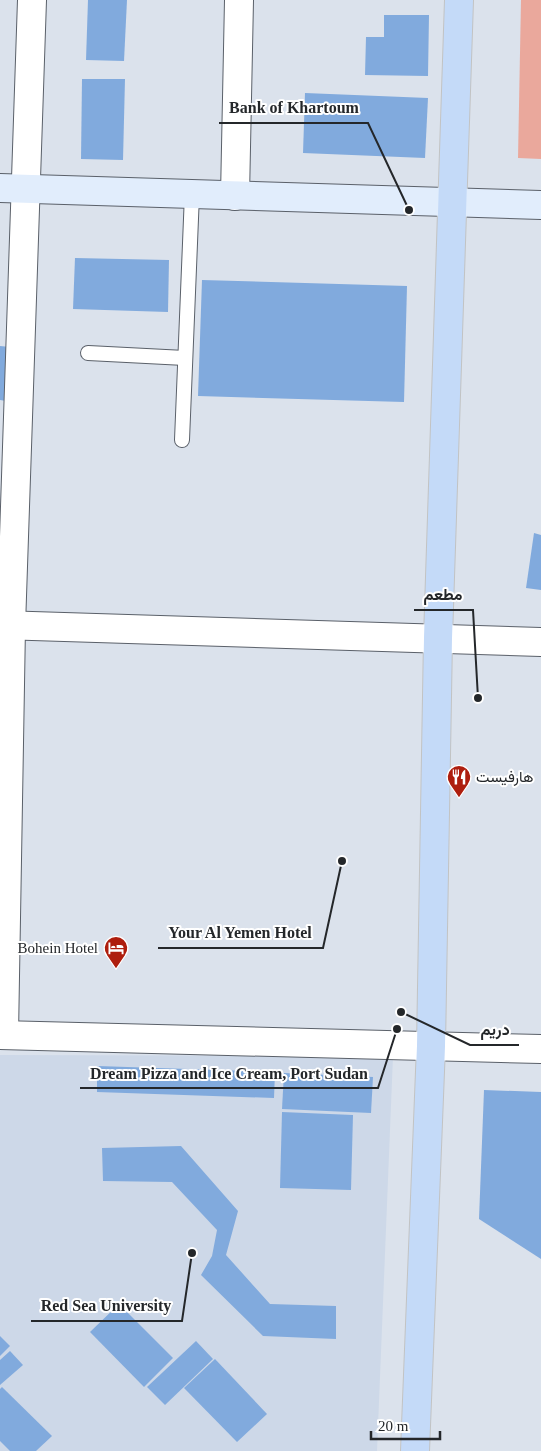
<svg xmlns="http://www.w3.org/2000/svg" width="541" height="1451" font-family="'Times New Roman',Vazirmatn,serif">
  <style>
    .built { fill: #cdd8e8 }
    .green { fill: #eaa89c }
    .building { fill: #81aadd }
    .lines { fill: none; stroke-linecap: round; stroke-linejoin: round }
    .lane-casing { stroke: #5a6069; stroke-width: 16 }
    .street-casing { stroke: #5a6069; stroke-width: 30 }
    .secondary-casing { stroke: #5a6069; stroke-width: 30 }
    .primary-casing { stroke: #c2c3c3; stroke-width: 30 }
    .lane { stroke: #fff; stroke-width: 14 }
    .street { stroke: #fff; stroke-width: 28 }
    .secondary { stroke: #e1edfc; stroke-width: 28 }
    .primary { stroke: #c4daf8; stroke-width: 28 }
    .labels { text-anchor: middle; stroke-width: 4; stroke-linejoin: round; paint-order: stroke }
    .poi-label { font-size: 15px; fill: #24272a; stroke: #fff; text-anchor: start }
    .leader { fill: none; stroke: #24272a; stroke-width: 2 }
    .callout-dot { fill: #24272a; stroke: #fff; stroke-width: 2 }
    .callout-label { font-size: 16px; text-anchor: middle; font-weight: bold; fill: #24272a; stroke: #fff; stroke-width: 4; stroke-linejoin: round; paint-order: stroke }
  </style>
  <rect width="100%" height="100%" fill="#dbe2ec"/>
  <polygon class="built" points="0,1055 393,1056 377,1451 0,1451"/>
  <polygon class="green" points="521,0 541,0 541,159 518,158"/>
  <g class="building">
    <polygon points="88,0 127,0 124,61 86,60"/>
    <polygon points="384,15 429,15 428,76 365,75 366,37 384,37"/>
    <polygon points="82,79 125,79 123,160 81,159"/>
    <polygon points="305,93 428,98 425,158 303,153"/>
    <polygon points="75,258 169,260 168,312 73,309"/>
    <polygon points="202,280 407,286 404,402 198,396"/>
    <polygon points="0,346 10,347 6,401 0,400"/>
    <polygon points="534,533 541,535 541,590 526,588"/>
    <polygon points="97,1066 275,1072 274,1098 97,1092"/>
    <polygon points="284,1073 373,1077 371,1113 282,1109"/>
    <polygon points="484,1090 541,1092 541,1259 479,1219"/>
    <polygon points="282,1112 353,1115 351,1190 280,1188"/>
    <polygon points="181,1146 238,1211 226,1255 270,1304 336,1306 336,1339 263,1336 201,1275 212,1256 217,1230 172,1182 103,1181 102,1148"/>
    <polygon points="119,1304 173,1358 144,1387 90,1332"/>
    <polygon points="0,1336 10,1346 0,1356"/>
    <polygon points="196,1341 213,1359 165,1405 147,1387"/>
    <polygon points="10,1351 23,1365 0,1385 0,1360"/>
    <polygon points="215,1359 267,1414 237,1442 184,1388"/>
    <polygon points="2,1387 52,1436 36,1451 10,1451 0,1441 0,1389"/>
  </g>
  <g class="lines">
    <g class="lane-casing">
      <g id="lane">
        <polyline points="88,353 185,358"/>
        <polyline points="182,440 192,194"/>
      </g>
    </g>
    <g class="street-casing">
      <g id="street">
        <polyline points="235,196 239,0"/>
        <polyline points="0,625 541,642"/>
        <polyline points="0,1035 541,1049"/>
        <polyline points="4,1035 11,626 32,0"/>
      </g>
    </g>
    <g class="secondary-casing">
      <polyline id="secondary" points="0,188 541,205"/>
    </g>
    <g class="primary-casing">
      <polyline id="primary" points="415,1451 431,1046 438,638 459,0"/>
    </g>
    <use href="#lane" class="lane"/>
    <use href="#street" class="street"/>
    <use href="#secondary" class="secondary"/>
    <use href="#primary" class="primary"/>
  </g>
  <defs>
    <g id="restaurant-pin" transform="scale(1.25)"><path d="M0 17L-7.5 6A9.5 9.5 0 1 1 7.5 6Z" fill="#ae1e0e" stroke="#fff"/><path d="M-5-6h1v4h1v-4h1v4h1v-4h1v5L-1.5 .5V6h-2V.5L-5-1ZM5-6V6H3V1.5H1.5Q1.5-4 5-6Z" fill="#fff"/></g>
    <g id="hotel-pin" transform="scale(1.25)"><path d="M0 17L-7.5 6A9.5 9.5 0 1 1 7.5 6Z" fill="#ae1e0e" stroke="#fff"/><path d="M-6-4.5h1.5V1H6V5H4.5V3h-9V5H-6ZM-4 0a1.8 1.8 0 1 1 3.6 0ZM.5 0V-2.5h3Q6-2.5 6 0Z" fill="#fff"/></g>
  </defs>
  <g fill-rule="evenodd">
    <use href="#restaurant-pin" x="459" y="777"/>
    <use href="#hotel-pin" x="116" y="948"/>
  </g>
  <g class="labels">
    <g class="poi-label">
      <text x="476" y="782">هارفيست</text>
      <text x="98" y="953" text-anchor="end">Bohein Hotel</text>
    </g>
  </g>
  <path class="leader" d="M409 210L368 123H219M478 698L473 610H414M342 861L323 948H158M401 1012L470 1045H519M397 1029L378 1088H80M192 1253L182 1321H31"/>
  <g class="callout-dot">
    <circle cx="409" cy="210" r="5"/>
    <circle cx="478" cy="698" r="5"/>
    <circle cx="342" cy="861" r="5"/>
    <circle cx="401" cy="1012" r="5"/>
    <circle cx="397" cy="1029" r="5"/>
    <circle cx="192" cy="1253" r="5"/>
  </g>
  <g class="callout-label">
    <text x="294" y="113">Bank of Khartoum</text>
    <text x="443" y="600">مطعم</text>
    <text x="240" y="938">Your Al Yemen Hotel</text>
    <text x="495" y="1035">دريم</text>
    <text x="229" y="1079">Dream Pizza and Ice Cream, Port Sudan</text>
    <text x="106" y="1311">Red Sea University</text>
  </g>
  <path d="M371 1431v8h69v-8" fill="none" stroke="#24272a" stroke-width="2.5"/>
  <text x="378" y="1431" font-size="15" fill="#24272a" stroke="#ffffff" stroke-width="4" paint-order="stroke">20 m</text>
</svg>
